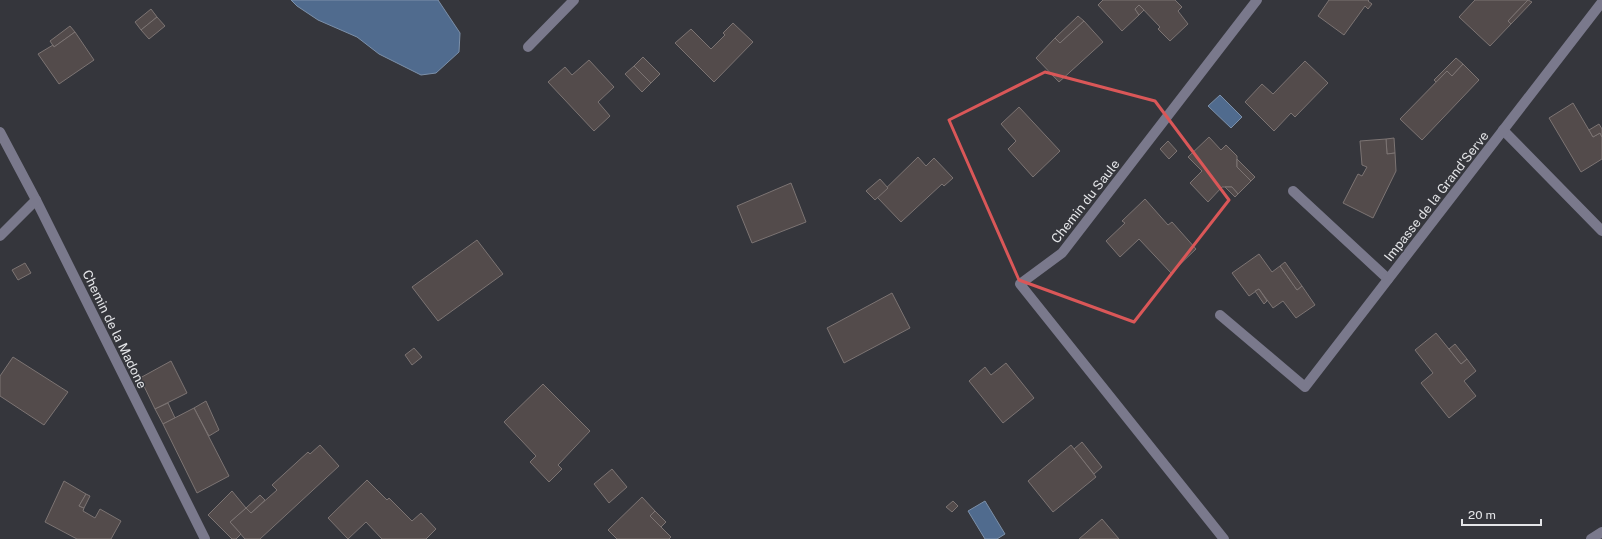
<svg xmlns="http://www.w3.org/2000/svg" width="1602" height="539" font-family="'Public Sans',sans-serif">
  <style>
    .water { fill: #506b8e; stroke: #7c90a9 }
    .building { fill: #534b4b; stroke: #7c7473 }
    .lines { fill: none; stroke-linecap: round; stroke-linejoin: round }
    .minor { stroke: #7a798c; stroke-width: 10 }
    .marked { fill: none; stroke: #da5758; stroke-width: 3; stroke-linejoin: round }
    .labels { text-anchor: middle; stroke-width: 3; stroke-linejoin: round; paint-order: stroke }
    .street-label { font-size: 13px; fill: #e4e5e8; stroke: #35363c }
  </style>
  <rect width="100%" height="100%" fill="#35363c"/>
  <g class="water">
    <polygon points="291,0 438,0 460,33 459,52 436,73 421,75 379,54 357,37 318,20 297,6"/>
    <polygon points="1220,95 1242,117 1231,128 1208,106"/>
    <polygon points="985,501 1005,534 997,539 985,539 968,511"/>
  </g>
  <g class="building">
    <polygon points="1103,0 1175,0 1182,7 1178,11 1188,24 1170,41 1158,29 1160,27 1139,5 1135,9 1139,15 1122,31 1098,5"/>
    <polygon points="1329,0 1369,0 1368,1 1372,4 1368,9 1365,6 1344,35 1318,16"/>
    <polygon points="1475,0 1528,0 1508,21 1511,24 1490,46 1459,17"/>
    <polygon points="1528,0 1532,2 1511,24 1508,21"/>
    <polygon points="1139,5 1144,10 1139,15 1135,9"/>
    <polygon points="151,9 157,17 141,30 135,22"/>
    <polygon points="1078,16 1084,21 1060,43 1055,38"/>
    <polygon points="157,17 165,26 149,39 141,30"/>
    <polygon points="1084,21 1103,42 1059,82 1036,58 1055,38 1060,43"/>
    <polygon points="733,23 753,42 714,82 675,43 691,29 711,49 725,35 723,33"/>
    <polygon points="70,26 75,32 54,47 50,41"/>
    <polygon points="75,32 94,60 59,84 38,54 53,45 54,47"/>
    <polygon points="643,57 660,74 651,83 634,66"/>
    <polygon points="1456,58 1463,64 1452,76 1447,71 1437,83 1434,80"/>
    <polygon points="589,60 614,87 598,102 610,116 594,131 548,82 565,67 572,75"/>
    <polygon points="1305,61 1328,83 1295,117 1291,113 1274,131 1245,102 1262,84 1273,94"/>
    <polygon points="1463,64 1479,80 1422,140 1400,119 1447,71 1452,76"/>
    <polygon points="634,66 651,83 642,92 625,74"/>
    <polygon points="1573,103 1593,137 1600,133 1602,137 1602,159 1581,172 1549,118"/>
    <polygon points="1019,107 1060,151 1033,177 1008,149 1016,141 1001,124"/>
    <polygon points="1599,124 1602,129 1602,137 1600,133 1593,137 1589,130"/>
    <polygon points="1209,137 1221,150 1226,145 1237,156 1237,167 1251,181 1238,194 1232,187 1222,187 1208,202 1190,183 1202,171 1188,157"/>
    <polygon points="1394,138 1395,153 1387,154 1386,139"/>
    <polygon points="1386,139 1387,154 1395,153 1396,171 1373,218 1343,203 1358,174 1362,176 1367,167 1362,165 1360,141"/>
    <polygon points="1168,141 1177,151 1169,159 1160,149"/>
    <polygon points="918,157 926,166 934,158 953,178 944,186 942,184 901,222 877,197"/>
    <polygon points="1237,159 1255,177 1251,181 1237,167"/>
    <polygon points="880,179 888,188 875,200 866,191"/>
    <polygon points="791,183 806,222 752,243 737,206"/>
    <polygon points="1225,187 1232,187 1238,194 1235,197"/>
    <polygon points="1145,199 1168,225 1172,222 1196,249 1171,273 1139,239 1120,257 1106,241 1125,223 1122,221"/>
    <polygon points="477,240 503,274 438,321 412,287"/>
    <polygon points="1259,254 1272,272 1280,266 1297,290 1302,286 1315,305 1296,318 1283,301 1273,308 1259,289 1249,296 1232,273"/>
    <polygon points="1285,262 1302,286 1297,290 1280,266"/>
    <polygon points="25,263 31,273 18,280 12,270"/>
    <polygon points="1259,289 1267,301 1264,304 1255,291"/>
    <polygon points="892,293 910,328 844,363 827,328"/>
    <polygon points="1436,333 1461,364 1467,359 1476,371 1464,381 1476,396 1449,418 1421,383 1433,373 1415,350"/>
    <polygon points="1455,344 1467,359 1461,364 1449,349"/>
    <polygon points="414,348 422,357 412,365 405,355"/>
    <polygon points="13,357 68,392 44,425 0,396 0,376"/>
    <polygon points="171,361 187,393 155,409 140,378"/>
    <polygon points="1006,363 1034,398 1003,423 969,381 985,367 991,375"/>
    <polygon points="543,384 590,431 558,465 562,469 549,482 530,462 536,456 504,422"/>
    <polygon points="206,401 219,430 209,436 194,408"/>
    <polygon points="168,403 175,418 163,424 155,409"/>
    <polygon points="194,408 229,476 197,493 163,424"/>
    <polygon points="1082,442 1102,467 1094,474 1074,449"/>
    <polygon points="320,445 339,466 260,539 245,539 230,522 246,508 251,513 277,490 272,485 308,452 310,454"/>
    <polygon points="1071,445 1096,477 1053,512 1028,481"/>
    <polygon points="612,469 627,487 609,503 594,484"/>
    <polygon points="367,480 387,500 389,498 412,521 421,513 436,529 426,539 382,539 366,522 348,539 328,518"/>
    <polygon points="64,481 86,494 79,506 84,508 83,511 95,518 100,509 121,521 111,539 77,539 45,522"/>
    <polygon points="232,491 246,508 230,522 241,534 236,539 232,539 208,515"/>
    <polygon points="86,494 90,496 84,508 79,506"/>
    <polygon points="260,495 265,500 251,513 246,508"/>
    <polygon points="642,497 655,511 650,516 671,537 669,539 617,539 608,530"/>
    <polygon points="953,501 958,506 952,512 946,507"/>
    <polygon points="655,511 666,522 661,527 650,516"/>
    <polygon points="1102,519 1119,539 1079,539"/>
  </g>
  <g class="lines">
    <g class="minor">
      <polyline points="528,47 574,0"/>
      <polyline points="1503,130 1602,231"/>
      <polyline points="0,132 36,200 205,539"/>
      <polyline points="1293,191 1388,279"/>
      <polyline points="0,236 36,200"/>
      <polyline points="1220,315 1305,387 1602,2"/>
      <polyline points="1224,539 1020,284 1062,253 1257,0"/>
      <polyline points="1591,539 1602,532"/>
    </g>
  </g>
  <path class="marked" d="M1045,72L1155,101L1229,200L1134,322L1019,280L949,120Z"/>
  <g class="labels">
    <g class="street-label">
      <text transform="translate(1436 196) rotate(-52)" y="5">Impasse de la Grand'Serve</text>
      <text transform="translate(1085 201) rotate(-52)" y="5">Chemin du Saule</text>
      <text transform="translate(115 329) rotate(64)" y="5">Chemin de la Madone</text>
    </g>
  </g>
  <path d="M1462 519v6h79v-6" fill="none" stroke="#e4e5e8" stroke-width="2"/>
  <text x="1468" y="519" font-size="12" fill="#e4e5e8" stroke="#35363c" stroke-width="3" paint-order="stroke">20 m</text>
</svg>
